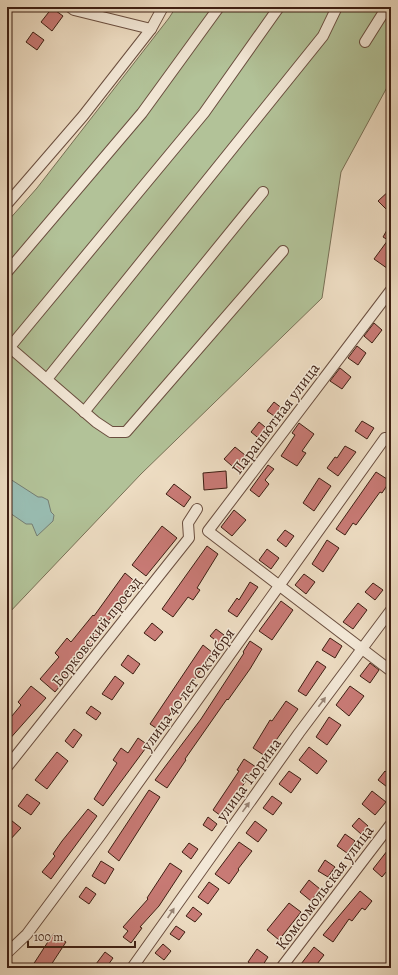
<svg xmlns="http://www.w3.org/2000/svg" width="398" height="975" font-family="Alegreya,serif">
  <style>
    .green { fill: #b2c298; stroke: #787056 }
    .water { fill: #99bcb1; stroke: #757d72 }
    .building { fill: #c87a75; stroke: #3e1f13 }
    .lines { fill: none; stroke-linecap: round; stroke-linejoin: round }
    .minor-casing { stroke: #6a4e3f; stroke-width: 12 }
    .minor { stroke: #f3e8d7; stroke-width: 10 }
    .oneway { fill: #988475 }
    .labels { text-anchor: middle; stroke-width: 3; stroke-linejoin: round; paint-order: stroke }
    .street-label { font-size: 16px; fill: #3e1f13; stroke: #f3e8d7 }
  </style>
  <rect width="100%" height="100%" fill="#eddcc2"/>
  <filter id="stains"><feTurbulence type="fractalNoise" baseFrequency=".005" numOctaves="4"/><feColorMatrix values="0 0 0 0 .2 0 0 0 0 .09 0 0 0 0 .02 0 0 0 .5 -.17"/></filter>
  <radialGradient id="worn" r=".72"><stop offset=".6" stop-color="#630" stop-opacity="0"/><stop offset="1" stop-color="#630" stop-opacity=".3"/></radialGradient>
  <polygon class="green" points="176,7 391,7 391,80 341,172 322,298 141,474 7,615 7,222 37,188 169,18"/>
  <polygon class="water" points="7,477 38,497 42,497 48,500 51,512 54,515 53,521 37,536 32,524 26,524 7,511"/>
  <g class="building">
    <polygon points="52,8 63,16 52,31 41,22"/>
    <polygon points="33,32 44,40 37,50 26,42"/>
    <polygon points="391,189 391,205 386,209 378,201"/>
    <polygon points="391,223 391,271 374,259 388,240 383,237"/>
    <polygon points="374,323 382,330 372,343 364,336"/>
    <polygon points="357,346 366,353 358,365 348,358"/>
    <polygon points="340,368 351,377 342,389 330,381"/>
    <polygon points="274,402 283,409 277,418 267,411"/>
    <polygon points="362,421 374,428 367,439 355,431"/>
    <polygon points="259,422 270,431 262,441 251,432"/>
    <polygon points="299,423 314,434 302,451 306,453 297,466 281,456 295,435 292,433"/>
    <polygon points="345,446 356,452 338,476 327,468 335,457 337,458"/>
    <polygon points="235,447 250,459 239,472 224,459"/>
    <polygon points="268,465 274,469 265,480 269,484 259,497 250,490"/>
    <polygon points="226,471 227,488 204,490 203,473"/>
    <polygon points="376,472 390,481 382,493 380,492 356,525 353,523 345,535 336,529"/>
    <polygon points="319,478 331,486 314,511 303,503"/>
    <polygon points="174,484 191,497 184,507 166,494"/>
    <polygon points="234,510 246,520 232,536 221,527"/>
    <polygon points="162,526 177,538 146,576 132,565"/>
    <polygon points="285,530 294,536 286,547 277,540"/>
    <polygon points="327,540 339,548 323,572 312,564"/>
    <polygon points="207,546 218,554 197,588 200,590 193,600 188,597 173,617 162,609"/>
    <polygon points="267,549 279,558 271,569 259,560"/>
    <polygon points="125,573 138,584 105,625 107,627 86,654 55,692 40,679 59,657 55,653 67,638 71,642 93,615 94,616"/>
    <polygon points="304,574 315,582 306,594 295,585"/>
    <polygon points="250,582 258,587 237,617 228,611 237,598 239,600"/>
    <polygon points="373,583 383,590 375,600 365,592"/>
    <polygon points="281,601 293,610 272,640 259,631"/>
    <polygon points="358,603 367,610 353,629 343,622"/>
    <polygon points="152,623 163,632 155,641 144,633"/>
    <polygon points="216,629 224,635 219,643 210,636"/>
    <polygon points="330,638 342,646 335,658 322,650"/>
    <polygon points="250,641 262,649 250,669 228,700 227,699 185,759 186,760 167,788 155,780 201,719 244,653 243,652"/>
    <polygon points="203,645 213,653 159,730 150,724"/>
    <polygon points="128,655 140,664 133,674 121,665"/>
    <polygon points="317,661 326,667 306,696 298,691"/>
    <polygon points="370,663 379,670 370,683 360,676"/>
    <polygon points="115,676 124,683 112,700 102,694"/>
    <polygon points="31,686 46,698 7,742 7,722 21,705 18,702"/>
    <polygon points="350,686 364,696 349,716 336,705"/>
    <polygon points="286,701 298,709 265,756 253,748 270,720 272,721"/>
    <polygon points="91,706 101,713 96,720 86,713"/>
    <polygon points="329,717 341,725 327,745 316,737"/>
    <polygon points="74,729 82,735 73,748 65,741"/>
    <polygon points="138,738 148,745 103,806 94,799 117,763 113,760 121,748 128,753"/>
    <polygon points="309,747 327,761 317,774 299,760"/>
    <polygon points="57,752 68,761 47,789 35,780"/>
    <polygon points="244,759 256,767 221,816 213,810 239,771 237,770"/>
    <polygon points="289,771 301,779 291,793 279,784"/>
    <polygon points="385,771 391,776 391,790 378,780"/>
    <polygon points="149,790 160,797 119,861 108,852"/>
    <polygon points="372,791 386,802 375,815 362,804"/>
    <polygon points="27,794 40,803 31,815 18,806"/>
    <polygon points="272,796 282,803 273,815 263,808"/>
    <polygon points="88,809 97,816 51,879 42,872 55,856 53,854 62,841"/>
    <polygon points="7,817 21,828 7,843"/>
    <polygon points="208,817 217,824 212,831 203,825"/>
    <polygon points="359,818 368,826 361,834 352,826"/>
    <polygon points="255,821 267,830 258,842 246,833"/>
    <polygon points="345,834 355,841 347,853 337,846"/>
    <polygon points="239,842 252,851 238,869 239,870 229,884 215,874"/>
    <polygon points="189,843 198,849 191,859 182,852"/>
    <polygon points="391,846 391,866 382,877 373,869"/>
    <polygon points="325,860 335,867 328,877 318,871"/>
    <polygon points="101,861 114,869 105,884 92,876"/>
    <polygon points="170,863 182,871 159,906 140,927 142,928 131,943 123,937 128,931 123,927 148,899 147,898"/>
    <polygon points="309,880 320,889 311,901 300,892"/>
    <polygon points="209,882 219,889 208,904 198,897"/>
    <polygon points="86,887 96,894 89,904 79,897"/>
    <polygon points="360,891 372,901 365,910 362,908 352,921 349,919 333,942 323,935"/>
    <polygon points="289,903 301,912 279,940 267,930"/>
    <polygon points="193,907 202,914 195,922 186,916"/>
    <polygon points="176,926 185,932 179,940 170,934"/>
    <polygon points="53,934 66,942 49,968 31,968"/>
    <polygon points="163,944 171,951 164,960 155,953"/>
    <polygon points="314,947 324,955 314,968 298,968"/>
    <polygon points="257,949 268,957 261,968 256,968 248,962"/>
    <polygon points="105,952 113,958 106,968 93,968"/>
  </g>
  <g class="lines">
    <g class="minor-casing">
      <g id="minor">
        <polyline points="70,7 74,10 151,29"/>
        <polyline points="7,8 8,7"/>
        <polyline points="365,42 387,7"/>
        <polyline points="7,204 83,116 151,29 163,7"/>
        <polyline points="7,272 142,113 219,7"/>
        <polyline points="391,290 208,531 391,671"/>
        <polyline points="7,345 96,422 111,432 126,432 283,251"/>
        <polyline points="10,347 204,113 279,7"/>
        <polyline points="47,379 323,36 337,7"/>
        <polyline points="84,412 263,192"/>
        <polyline points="7,767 189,538 188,523 197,509"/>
        <polyline points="7,953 27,934 100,836 385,438"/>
        <polyline points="132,968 299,733 391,610"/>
        <polyline points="281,968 391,824"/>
      </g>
    </g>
    <use href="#minor" class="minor"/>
  </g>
  <defs><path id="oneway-solid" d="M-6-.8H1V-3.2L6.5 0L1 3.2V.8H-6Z"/></defs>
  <g class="oneway">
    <use href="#oneway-solid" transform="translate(322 702) rotate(-53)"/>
    <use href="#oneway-solid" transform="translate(246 807) rotate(-54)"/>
    <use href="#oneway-solid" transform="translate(171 913) rotate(-56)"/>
  </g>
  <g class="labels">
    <g class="street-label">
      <text transform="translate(275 418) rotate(-53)" y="6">Парашютная улица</text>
      <text transform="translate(96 631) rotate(-52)" y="6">Борковский проезд</text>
      <text transform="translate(187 689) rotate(-54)" y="6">улица 40 лет Октября</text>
      <text transform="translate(248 779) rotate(-54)" y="6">улица Тюрина</text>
      <text transform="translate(324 887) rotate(-53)" y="6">Комсомольская улица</text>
    </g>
  </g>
  <rect width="398" height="975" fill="none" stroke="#eddcc2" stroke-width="24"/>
  <rect x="8" y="8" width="382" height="959" fill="none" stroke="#3e1f13" stroke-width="2"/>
  <rect x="12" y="12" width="374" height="951" fill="none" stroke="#3e1f13"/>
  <path d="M28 941v6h107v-6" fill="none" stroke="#3e1f13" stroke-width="2"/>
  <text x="34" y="941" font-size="12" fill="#3e1f13" stroke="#f3e8d7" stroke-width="3" paint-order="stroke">100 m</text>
  <rect width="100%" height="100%" filter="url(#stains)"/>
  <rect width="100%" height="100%" fill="url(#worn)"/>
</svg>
